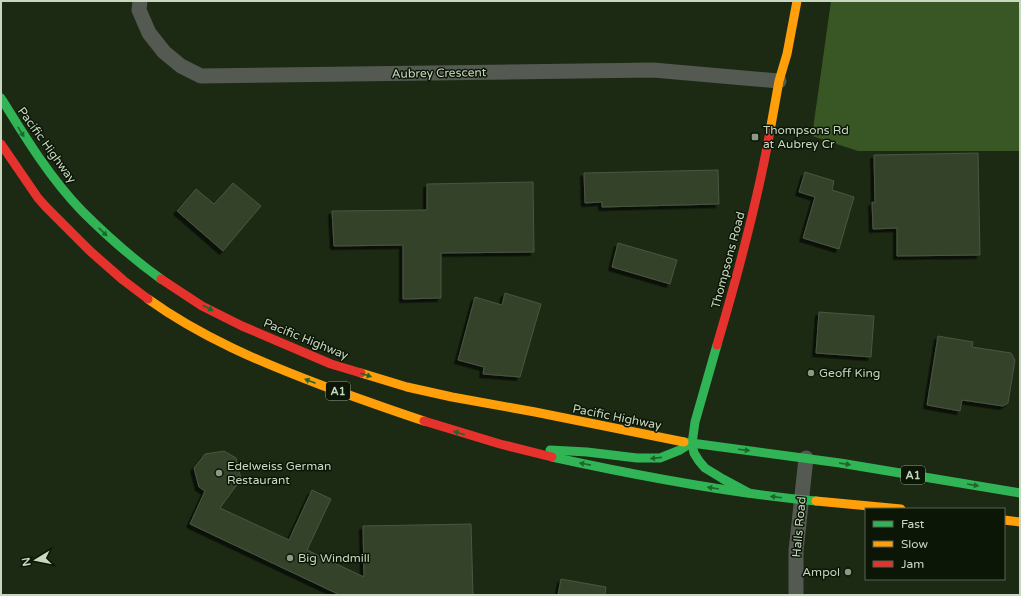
<svg xmlns="http://www.w3.org/2000/svg" width="1021" height="596" font-family="'Varela Round',sans-serif">
  <style>
    .green { fill: #395725 }
    .building { fill: #34432a; stroke: #4a5543; filter: url(#shadow) }
    .lines { fill: none; stroke-linecap: round; stroke-linejoin: round }
    .street { stroke: #545951; stroke-width: 15 }
    .fast { stroke: #30b455; stroke-width: 9 }
    .slow { stroke: #ff9f0a; stroke-width: 9 }
    .jam { stroke: #e5322d; stroke-width: 9 }
    .oneway { fill: #1e652e }
    .poi-dot { fill: #8c9a83; stroke: #0c1607; stroke-width: 1.5 }
    .labels { text-anchor: middle; stroke-width: 3; stroke-linejoin: round; paint-order: stroke }
    .shield { fill: #0c1607; stroke: #909d88; stroke-width: 1 }
    .shield-label { font-size: 11px; font-weight: bold; fill: #c8d7c0 }
    .street-label { font-size: 12px; fill: #c8d7c0; stroke: #0c1607 }
    .poi-label { font-size: 12px; fill: #c8d7c0; stroke: #0c1607; text-anchor: start }
  </style>
  <defs>
    <filter id="shadow"><feDropShadow dx="-3.5" dy="3.5" stdDeviation="0" flood-color="#0009"/></filter>
  </defs>
  <rect width="100%" height="100%" fill="#1c2913"/>
  <polygon class="green" points="831,1 1020,1 1020,151 858,151 812,136"/>
  <g class="building">
    <polygon points="978,153 980,255 897,256 897,228 873,229 872,202 875,203 874,155"/>
    <polygon points="718,170 719,204 602,207 602,202 585,203 584,173"/>
    <polygon points="805,172 834,181 832,190 854,197 839,249 803,238 815,197 799,192"/>
    <polygon points="533,182 534,252 441,253 441,298 403,299 403,245 334,246 332,211 427,210 427,184"/>
    <polygon points="233,183 261,206 223,251 177,211 196,189 214,204"/>
    <polygon points="618,243 677,260 670,284 612,267"/>
    <polygon points="505,293 541,304 520,377 483,374 484,367 458,360 475,297 502,305"/>
    <polygon points="819,312 874,316 871,357 816,353"/>
    <polygon points="938,336 973,342 972,347 1011,353 1015,360 1008,403 1003,406 962,400 960,411 927,405"/>
    <polygon points="224,451 236,458 241,479 220,508 289,540 312,490 331,499 307,550 364,577 363,526 471,524 473,595 340,595 190,524 205,491 199,487 194,468 205,454"/>
    <polygon points="561,579 606,587 605,595 558,595"/>
  </g>
  <g class="lines">
    <g class="street">
      <polyline points="140,1 139,10 149,33 164,52 181,66 201,76 653,70 779,81"/>
      <polyline points="796,595 796,551 806,458"/>
    </g>
    <g class="fast">
      <path d="M1,98C25,137 50,178 82,211C107,236 133,259 161,279"/>
      <polyline points="717,345 695,422 692,444 694,453 699,461 705,468 723,479 749,493"/>
      <polyline points="684,442 840,463 1020,493"/>
      <polyline points="550,450 587,452 637,458 660,458 680,450 691,443"/>
      <path d="M552,457C639,476 727,493 816,501"/>
    </g>
    <g class="slow">
      <polyline points="770,131 779,81 787,54 797,1"/>
      <path d="M148,299C201,337 260,362 321,385C355,397 390,410 424,421"/>
      <polyline points="361,373 407,387 452,397 535,412 684,442"/>
      <polyline points="816,501 901,509"/>
      <polyline points="1004,520 1020,522"/>
    </g>
    <g class="jam">
      <polyline points="1,144 38,198 46,207 90,251 123,280 148,299"/>
      <polyline points="161,279 202,306 242,326 331,364 361,373"/>
      <path d="M717,345C738,274 757,204 770,131"/>
      <polyline points="424,421 500,444 552,457"/>
    </g>
  </g>
  <defs><path id="oneway-solid" d="M-6-.8H1V-3.2L6.5 0L1 3.2V.8H-6Z"/></defs>
  <g class="oneway">
    <use href="#oneway-solid" transform="translate(21 132) rotate(58)"/>
    <use href="#oneway-solid" transform="translate(103 232) rotate(44)"/>
    <use href="#oneway-solid" transform="translate(208 308) rotate(27)"/>
    <use href="#oneway-solid" transform="translate(366 375) rotate(17)"/>
    <use href="#oneway-solid" transform="translate(310 381) rotate(-159)"/>
    <use href="#oneway-solid" transform="translate(459 433) rotate(-163)"/>
    <use href="#oneway-solid" transform="translate(744 450) rotate(7)"/>
    <use href="#oneway-solid" transform="translate(656 458) rotate(174)"/>
    <use href="#oneway-solid" transform="translate(585 464) rotate(-169)"/>
    <use href="#oneway-solid" transform="translate(845 464) rotate(9)"/>
    <use href="#oneway-solid" transform="translate(973 485) rotate(9)"/>
    <use href="#oneway-solid" transform="translate(713 488) rotate(-171)"/>
    <use href="#oneway-solid" transform="translate(776 497) rotate(-173)"/>
  </g>
  <g class="poi-dot">
    <rect x="751" y="133" width="8" height="8" rx="2"/>
    <circle cx="811" cy="373" r="4"/>
    <circle cx="219" cy="473" r="4"/>
    <circle cx="290" cy="558" r="4"/>
    <circle cx="848" cy="572" r="4"/>
  </g>
  <g class="labels">
    <g class="shield">
      <rect x="326" y="382" width="24" height="18" rx="3"/>
      <rect x="901" y="466" width="24" height="18" rx="3"/>
    </g>
    <g class="shield-label">
      <text x="338" y="395">A1</text>
      <text x="913" y="479">A1</text>
    </g>
    <g class="street-label">
      <text transform="translate(439 73) rotate(-1)" y="4">Aubrey Crescent</text>
      <text transform="translate(47 145) rotate(54)" y="4">Pacific Highway</text>
      <text transform="translate(728 260) rotate(-75)" y="4">Thompsons Road</text>
      <text transform="translate(306 339) rotate(22)" y="4">Pacific Highway</text>
      <text transform="translate(617 417) rotate(11)" y="4">Pacific Highway</text>
      <text transform="translate(799 527) rotate(-85)" y="4">Halls Road</text>
    </g>
    <g class="poi-label">
      <text x="763" y="134">Thompsons Rd<tspan x="763" dy="14">at Aubrey Cr</tspan></text>
      <text x="819" y="377">Geoff King</text>
      <text x="227" y="470">Edelweiss German<tspan x="227" dy="14">Restaurant</tspan></text>
      <text x="298" y="562">Big Windmill</text>
      <text x="840" y="576" text-anchor="end">Ampol</text>
    </g>
  </g>
  <rect width="1021" height="596" fill="none" stroke="#c8d7c0" stroke-width="4"/>
  <rect x="865" y="508" width="140" height="72" fill="#0c1607" stroke="#576351"/>
  <rect x="873" y="521" width="20" height="6" fill="#30b455" stroke="#576351"/>
  <text x="901" y="528" font-size="12" fill="#c8d7c0">Fast</text>
  <rect x="873" y="541" width="20" height="6" fill="#ff9f0a" stroke="#576351"/>
  <text x="901" y="548" font-size="12" fill="#c8d7c0">Slow</text>
  <rect x="873" y="561" width="20" height="6" fill="#e5322d" stroke="#576351"/>
  <text x="901" y="568" font-size="12" fill="#c8d7c0">Jam</text>
  <g transform="translate(36 560) rotate(260)" stroke="#0c1607" stroke-width="3" paint-order="stroke">
  <path d="M0-3L7 15L0 10L-7 15Z" fill="#c8d7c0"/>
  <text y="-6" font-size="11" font-weight="bold" text-anchor="middle" fill="#c8d7c0">N</text>
  </g>
</svg>
